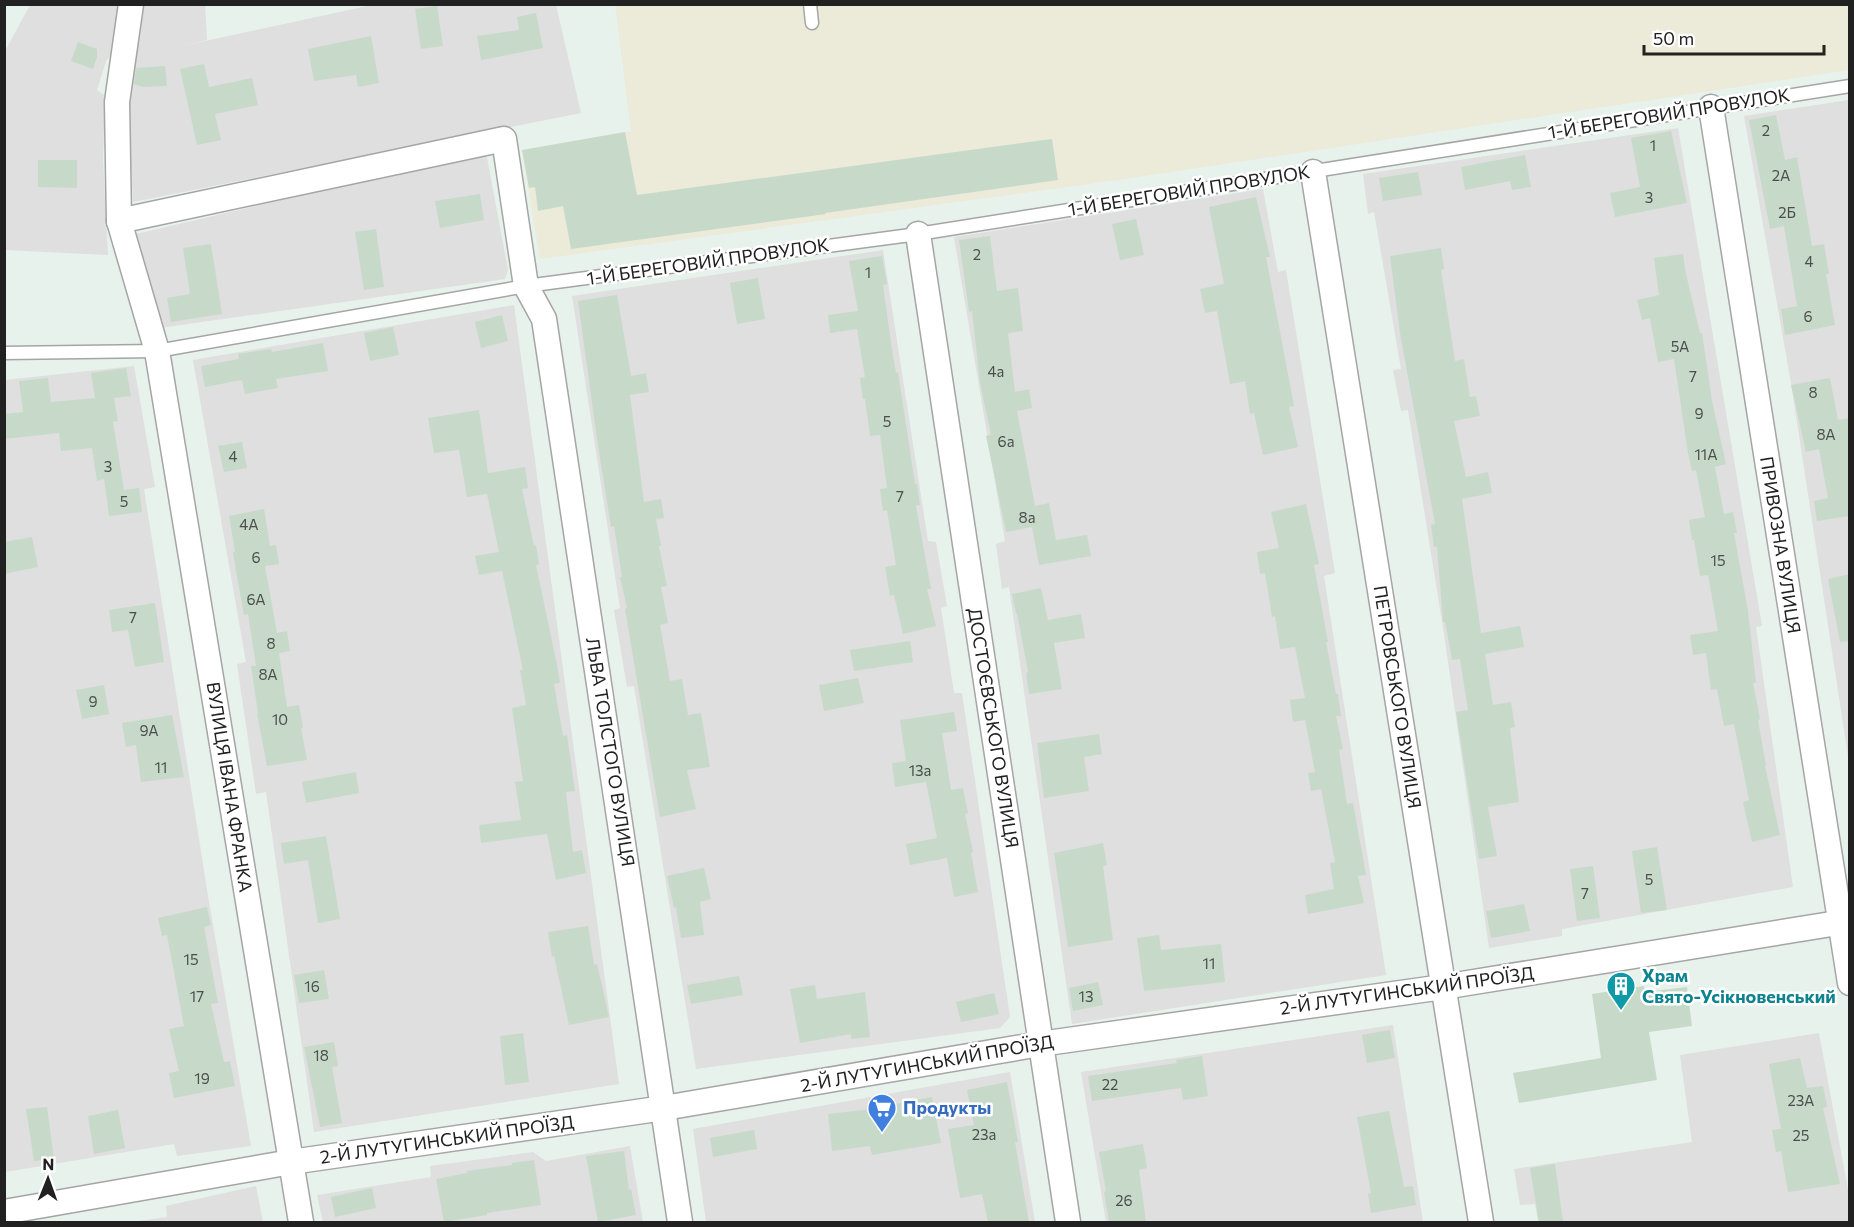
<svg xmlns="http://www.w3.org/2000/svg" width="1854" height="1227" font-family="Commissioner,sans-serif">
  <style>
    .residential { fill: #dedfde }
    .industrial { fill: #ecead9 }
    .building { fill: #c7daca }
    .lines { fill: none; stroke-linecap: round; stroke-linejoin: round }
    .service-casing { stroke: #a5a5a5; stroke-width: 15 }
    .minor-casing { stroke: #a5a5a5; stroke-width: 27 }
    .service { stroke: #fff; stroke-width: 12 }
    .minor { stroke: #fff; stroke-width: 24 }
    .labels { text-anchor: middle; stroke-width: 5; stroke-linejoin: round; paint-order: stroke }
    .number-label { font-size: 15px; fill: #4a4f4b }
    .street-label { font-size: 18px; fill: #212121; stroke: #fff }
    .culture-label { font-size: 18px; font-weight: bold; fill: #0d838f; stroke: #fff; text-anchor: start }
    .shop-label { font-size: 18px; font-weight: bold; fill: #366cbe; stroke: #fff; text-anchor: start }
  </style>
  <rect width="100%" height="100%" fill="#e7f2ec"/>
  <g class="residential">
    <polygon points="30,5 125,5 116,48 106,61 97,90 105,96 103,160 108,255 5,250 4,53"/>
    <polygon points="139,5 205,5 207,40 182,46 372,5 556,5 581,113 133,202 128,118 130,58"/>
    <polygon points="1849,100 1849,763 1791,383 1744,116"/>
    <polygon points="1678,128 1762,626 1756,627 1793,887 1562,929 1562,936 1489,948 1444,634 1408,410 1401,411 1393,370 1401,369 1374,212 1368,214 1363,174"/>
    <polygon points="486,152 508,270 505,279 160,328 136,234"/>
    <polygon points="1263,189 1278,272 1286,270 1335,573 1324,576 1386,975 1072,1024 1009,587 1002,589 996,544 1005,541 954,237"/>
    <polygon points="883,250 928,541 936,542 947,606 941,608 954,693 962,693 1010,1017 1000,1028 696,1069 634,686 627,687 614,610 620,608 572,296"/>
    <polygon points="514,305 619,1084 314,1132 266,792 256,794 237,664 246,662 193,360"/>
    <polygon points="134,366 155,487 144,489 208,896 251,1146 177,1156 174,1144 5,1172 5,380"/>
    <polygon points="1393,1025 1423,1222 1106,1222 1081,1072"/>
    <polygon points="1819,1033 1849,1195 1849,1222 1538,1222 1535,1204 1520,1205 1514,1169 1692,1142 1680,1055"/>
    <polygon points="1010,1072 1035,1222 706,1222 693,1129"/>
    <polygon points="630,1146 643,1222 323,1222 317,1195 431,1177 430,1166 533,1152 546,1161"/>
    <polygon points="256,1186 263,1222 132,1222 167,1217 166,1206"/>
  </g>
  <polygon class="industrial" points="615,5 1849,5 1849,70 1118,180 540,259 522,150 631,131"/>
  <g class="building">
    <polygon points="437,6 443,46 421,49 415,9"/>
    <polygon points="536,13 543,48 481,60 477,36 519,30 517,17"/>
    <polygon points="371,36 379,83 358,87 356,75 314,81 308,49"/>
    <polygon points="78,42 97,49 97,57 93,69 71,61"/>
    <polygon points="204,64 209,87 252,78 258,105 215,114 221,140 197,145 180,69"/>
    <polygon points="165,66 167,86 143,87 134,84 136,68"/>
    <polygon points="1776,115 1785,160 1797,157 1812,246 1824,244 1829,274 1826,274 1835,325 1785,335 1781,309 1797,306 1784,226 1770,229 1749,120"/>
    <polygon points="1671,131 1687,203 1615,217 1610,193 1640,187 1631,138"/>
    <polygon points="625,132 637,195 1052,139 1058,180 825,213 826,214 571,249 563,206 538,211 535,187 529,188 522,150"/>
    <polygon points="1525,155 1531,187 1512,190 1510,181 1465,190 1461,167"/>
    <polygon points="38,160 77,160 77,188 38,187"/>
    <polygon points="1418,172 1422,195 1383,201 1379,178"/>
    <polygon points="480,194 484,220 440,228 435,201"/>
    <polygon points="1256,197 1270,257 1266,257 1294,406 1289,407 1298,447 1263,455 1254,413 1250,414 1245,381 1230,384 1217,311 1205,313 1200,289 1224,284 1209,207"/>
    <polygon points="1136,219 1144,255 1120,260 1112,224"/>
    <polygon points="376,229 384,287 364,290 355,232"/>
    <polygon points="990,236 997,291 1018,288 1023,331 1008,333 1015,392 1029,389 1032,408 1017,411 1035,506 1049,503 1056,540 1087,535 1091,556 1039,565 1032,527 1006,532 986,436 991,435 980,383 972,311 969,312 959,240"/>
    <polygon points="211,244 222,314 171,322 167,298 190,294 183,248"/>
    <polygon points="1441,248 1444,269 1441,270 1455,361 1464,359 1470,397 1476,396 1480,416 1454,421 1466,477 1488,472 1492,493 1462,499 1481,633 1520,626 1524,647 1485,654 1493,705 1511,702 1515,727 1510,728 1519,802 1488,807 1497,856 1479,859 1456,712 1468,710 1460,659 1452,660 1445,622 1443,622 1437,547 1434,547 1431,525 1435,524 1400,333 1390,256"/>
    <polygon points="1683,254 1686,274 1700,333 1702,333 1712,401 1726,464 1715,467 1724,514 1733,512 1737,533 1734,533 1748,611 1756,683 1753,683 1760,719 1758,720 1766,766 1765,766 1780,835 1752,842 1743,802 1749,800 1734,724 1724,726 1717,689 1711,690 1706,653 1693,655 1690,635 1718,631 1708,575 1700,576 1694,540 1692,540 1689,520 1705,517 1696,470 1692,471 1688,453 1674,359 1658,362 1650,318 1642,320 1637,300 1659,295 1654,258"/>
    <polygon points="882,256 887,284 883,285 891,343 896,373 898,372 915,484 917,484 920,505 916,506 931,589 927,589 936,626 903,634 894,595 890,596 885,567 896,565 887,510 883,511 880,489 887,488 880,435 870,436 865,399 863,399 860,378 865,377 857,329 830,333 828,315 858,311 849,261"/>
    <polygon points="758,278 765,319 737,324 730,283"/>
    <polygon points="617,295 631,376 646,373 649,392 630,395 644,502 661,499 664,518 656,519 661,546 659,546 667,586 661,587 668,623 660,625 670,681 682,679 688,715 701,713 710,767 687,770 696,809 660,817 625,609 627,608 620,577 622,577 614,526 611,527 597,439 578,301"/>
    <polygon points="502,315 508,341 481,348 475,322"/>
    <polygon points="393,327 399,355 370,361 364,333"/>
    <polygon points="323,343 328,371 276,379 278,388 245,394 242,380 205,387 201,366 239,359 238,354 271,349 272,352"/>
    <polygon points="126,368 131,396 114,398 118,421 113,422 124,490 139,488 142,512 109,516 104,479 97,481 92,448 61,451 59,433 4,439 4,414 23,412 19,381 48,378 51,402 95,398 91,373"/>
    <polygon points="1830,378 1838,420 1850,418 1850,516 1817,521 1814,501 1828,498 1819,449 1806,452 1791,385"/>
    <polygon points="479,410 488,473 525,467 528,488 522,489 534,546 536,545 539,564 536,565 557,665 560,683 554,684 563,736 567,735 575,791 566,792 573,852 582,850 586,873 556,880 547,834 481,843 479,825 521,820 515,782 523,781 512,708 526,705 520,670 523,670 502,571 479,575 475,556 499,552 487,494 467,497 459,450 434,453 428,418"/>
    <polygon points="242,442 247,468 224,472 218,446"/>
    <polygon points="1306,504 1319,564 1314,565 1328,642 1326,642 1336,694 1338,694 1341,716 1336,716 1343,749 1339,750 1347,804 1353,803 1366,875 1358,876 1364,903 1308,914 1305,895 1334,889 1330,863 1335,862 1321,789 1311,791 1308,773 1315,772 1305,720 1293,722 1290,700 1305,698 1295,647 1280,649 1275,616 1272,617 1265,573 1260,574 1257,552 1279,548 1271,512"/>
    <polygon points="264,509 270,546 276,545 279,564 265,566 277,633 287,631 290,651 279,653 287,707 299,705 303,728 301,728 307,760 267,766 257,713 258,713 251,666 256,666 248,614 244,615 236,571 233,552 235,552 229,516"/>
    <polygon points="32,537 38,567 4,574 4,542"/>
    <polygon points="1850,574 1850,641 1840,642 1828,579"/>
    <polygon points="1041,588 1048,620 1081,614 1085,638 1054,643 1062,689 1029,694 1026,673 1028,672 1017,613 1016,613 1012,594"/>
    <polygon points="155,603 164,662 135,667 128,630 112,632 109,610"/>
    <polygon points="910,641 913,662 854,671 850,650"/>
    <polygon points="858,678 864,703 824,711 819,685"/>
    <polygon points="104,685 109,714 82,719 76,690"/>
    <polygon points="954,712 957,731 942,733 951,790 963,788 968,813 965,814 973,852 971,853 978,892 954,897 947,858 910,865 906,844 937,838 926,782 895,787 892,763 906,761 900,720"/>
    <polygon points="172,715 184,777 141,782 136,745 126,747 122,723"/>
    <polygon points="1099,734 1102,754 1084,757 1089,791 1044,798 1037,743"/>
    <polygon points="356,772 359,793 306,803 302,782"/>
    <polygon points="326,836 340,919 318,923 308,860 284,864 281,843"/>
    <polygon points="1103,843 1107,865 1103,866 1113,940 1068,947 1054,853"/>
    <polygon points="1657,847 1667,910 1641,913 1632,851"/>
    <polygon points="1593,866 1600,918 1577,921 1570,869"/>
    <polygon points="704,868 711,899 700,902 704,935 681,938 676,907 674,908 667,876"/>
    <polygon points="1524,904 1530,931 1491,938 1486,911"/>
    <polygon points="207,907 211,925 204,927 218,1003 211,1004 224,1062 230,1061 235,1086 174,1098 169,1073 179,1071 169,1029 184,1026 167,935 162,936 158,918"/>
    <polygon points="588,926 594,965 597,964 609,1017 569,1025 554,956 552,957 548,932"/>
    <polygon points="1159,935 1161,950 1221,944 1225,982 1144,991 1137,938"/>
    <polygon points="324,970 329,999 299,1003 294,975"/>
    <polygon points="739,976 743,995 691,1004 687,985"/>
    <polygon points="1098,982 1103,1005 1073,1011 1069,988"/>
    <polygon points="815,985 817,999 865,992 870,1037 851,1039 851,1034 800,1043 790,989"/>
    <polygon points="1644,986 1645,992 1687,987 1692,1026 1649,1032 1657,1080 1519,1103 1513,1073 1601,1058 1592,994"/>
    <polygon points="994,993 999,1014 961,1022 956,1002"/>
    <polygon points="1390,1030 1395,1058 1367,1063 1362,1035"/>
    <polygon points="523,1033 529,1082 505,1085 500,1036"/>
    <polygon points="334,1042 338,1066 332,1067 342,1123 320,1127 304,1047"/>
    <polygon points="1202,1056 1208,1096 1183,1100 1181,1088 1092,1101 1088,1076 1177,1063 1176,1060"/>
    <polygon points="1800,1058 1807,1088 1823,1086 1827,1107 1823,1108 1840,1184 1788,1192 1781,1151 1776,1152 1772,1130 1781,1129 1769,1064"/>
    <polygon points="1007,1082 1018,1142 1015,1142 1029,1222 988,1222 982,1194 960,1198 948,1129 974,1125 967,1090"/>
    <polygon points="932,1097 941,1143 872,1155 870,1146 832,1151 828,1114 864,1110"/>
    <polygon points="47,1107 54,1159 34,1161 26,1109"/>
    <polygon points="118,1110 125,1148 94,1154 88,1116"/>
    <polygon points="1389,1111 1404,1187 1413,1186 1416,1205 1371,1213 1368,1194 1371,1193 1357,1117"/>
    <polygon points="754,1130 757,1149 713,1157 710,1138"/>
    <polygon points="1143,1144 1147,1168 1139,1170 1146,1222 1109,1222 1104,1192 1106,1191 1099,1152"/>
    <polygon points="624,1151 629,1190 631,1189 636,1215 598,1222 586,1156"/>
    <polygon points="534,1160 541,1205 487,1213 487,1215 444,1222 436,1179 467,1173 467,1171 512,1165 512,1163"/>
    <polygon points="1555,1164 1563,1222 1539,1222 1530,1168"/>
    <polygon points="372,1188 376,1208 335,1217 331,1197"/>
  </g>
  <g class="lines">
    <g class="service-casing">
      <g id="service">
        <polyline points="810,4 812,23"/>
        <polyline points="4,353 157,351 526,286 918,234 1850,86"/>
      </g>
    </g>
    <g class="minor-casing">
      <g id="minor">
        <polyline points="1711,107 1850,983"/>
        <polyline points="1313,172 1481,1222"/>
        <polyline points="119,221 117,102 131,4"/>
        <polyline points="918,234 1068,1222"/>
        <polyline points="4,1212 291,1162 664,1108 1040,1044 1443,987 1850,921"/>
        <polyline points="301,1222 157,351 119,221 504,139 526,286 544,319 680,1222"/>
      </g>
    </g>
    <use href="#service" class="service"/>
    <use href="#minor" class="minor"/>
  </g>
  <defs>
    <g id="building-pin" transform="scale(1.5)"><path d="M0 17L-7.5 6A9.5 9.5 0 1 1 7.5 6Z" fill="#0f9aa8" stroke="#fff"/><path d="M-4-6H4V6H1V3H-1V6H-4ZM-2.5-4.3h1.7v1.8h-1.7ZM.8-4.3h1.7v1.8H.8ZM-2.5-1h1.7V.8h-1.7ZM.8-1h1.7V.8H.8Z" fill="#fff"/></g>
    <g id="supermarket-pin" transform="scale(1.5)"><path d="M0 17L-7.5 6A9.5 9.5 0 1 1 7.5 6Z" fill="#3f7fe0" stroke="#fff"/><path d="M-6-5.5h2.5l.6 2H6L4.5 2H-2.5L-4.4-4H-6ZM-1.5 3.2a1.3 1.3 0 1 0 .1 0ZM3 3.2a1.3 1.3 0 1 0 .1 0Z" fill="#fff"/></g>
  </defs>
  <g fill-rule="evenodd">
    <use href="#building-pin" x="1621" y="986"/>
    <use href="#supermarket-pin" x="882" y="1108"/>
  </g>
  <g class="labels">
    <g class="number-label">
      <text x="1766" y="136">2</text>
      <text x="1653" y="151">1</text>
      <text x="1781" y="181">2А</text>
      <text x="1649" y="203">3</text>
      <text x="1787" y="218">2Б</text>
      <text x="977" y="260">2</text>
      <text x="1809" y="267">4</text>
      <text x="868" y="278">1</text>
      <text x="1808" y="322">6</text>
      <text x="1680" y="352">5А</text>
      <text x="996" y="377">4а</text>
      <text x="1693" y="382">7</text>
      <text x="1813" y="398">8</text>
      <text x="1699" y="419">9</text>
      <text x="887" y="427">5</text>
      <text x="1826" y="440">8А</text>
      <text x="1006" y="447">6а</text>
      <text x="1706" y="460">11А</text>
      <text x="233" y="462">4</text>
      <text x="108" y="472">3</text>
      <text x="900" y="502">7</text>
      <text x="124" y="507">5</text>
      <text x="1027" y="523">8а</text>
      <text x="249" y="530">4А</text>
      <text x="256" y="563">6</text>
      <text x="1718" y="566">15</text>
      <text x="256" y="605">6А</text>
      <text x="133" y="623">7</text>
      <text x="271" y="649">8</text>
      <text x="268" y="680">8А</text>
      <text x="93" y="707">9</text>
      <text x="280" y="725">10</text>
      <text x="149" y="736">9А</text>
      <text x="161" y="773">11</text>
      <text x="920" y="776">13а</text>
      <text x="1649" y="885">5</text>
      <text x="1585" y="899">7</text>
      <text x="191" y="965">15</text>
      <text x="1209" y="969">11</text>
      <text x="312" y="992">16</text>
      <text x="197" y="1002">17</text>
      <text x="1086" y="1002">13</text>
      <text x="321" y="1061">18</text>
      <text x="202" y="1084">19</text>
      <text x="1110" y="1090">22</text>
      <text x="1801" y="1106">23А</text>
      <text x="984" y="1140">23а</text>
      <text x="1801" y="1141">25</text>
      <text x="1124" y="1206">26</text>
    </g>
    <g class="street-label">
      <text transform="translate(1669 114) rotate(-9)" y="6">1-Й БЕРЕГОВИЙ ПРОВУЛОК</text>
      <text transform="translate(1189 191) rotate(-9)" y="6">1-Й БЕРЕГОВИЙ ПРОВУЛОК</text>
      <text transform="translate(708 262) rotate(-8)" y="6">1-Й БЕРЕГОВИЙ ПРОВУЛОК</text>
      <text transform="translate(1780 545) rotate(81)" y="6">ПРИВОЗНА ВУЛИЦЯ</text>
      <text transform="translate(1397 697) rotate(81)" y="6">ПЕТРОВСЬКОГО ВУЛИЦЯ</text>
      <text transform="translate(993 728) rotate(81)" y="6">ДОСТОЄВСЬКОГО ВУЛИЦЯ</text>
      <text transform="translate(610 752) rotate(81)" y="6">ЛЬВА ТОЛСТОГО ВУЛИЦЯ</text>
      <text transform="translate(229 787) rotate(81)" y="6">ВУЛИЦЯ ІВАНА ФРАНКА</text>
      <text transform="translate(1407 991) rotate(-8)" y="6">2-Й ЛУТУГИНСЬКИЙ ПРОЇЗД</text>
      <text transform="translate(927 1064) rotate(-10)" y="6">2-Й ЛУТУГИНСЬКИЙ ПРОЇЗД</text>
      <text transform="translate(447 1140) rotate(-8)" y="6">2-Й ЛУТУГИНСЬКИЙ ПРОЇЗД</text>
    </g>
    <g class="culture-label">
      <text x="1642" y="982">Храм<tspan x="1642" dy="21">Свято-Усікновенський</tspan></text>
    </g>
    <g class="shop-label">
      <text x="903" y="1114">Продукты</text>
    </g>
  </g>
  <rect width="1854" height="1227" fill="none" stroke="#212121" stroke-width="12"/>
  <g transform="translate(48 1179) rotate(1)" stroke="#ffffff" stroke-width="4.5" paint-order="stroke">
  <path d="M0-4.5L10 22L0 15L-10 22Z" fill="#212121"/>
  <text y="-9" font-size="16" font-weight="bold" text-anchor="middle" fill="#212121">N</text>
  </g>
  <path d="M1644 45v9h180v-9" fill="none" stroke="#212121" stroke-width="3"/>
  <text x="1653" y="45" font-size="18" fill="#212121" stroke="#ffffff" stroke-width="4.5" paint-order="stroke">50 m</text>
</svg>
